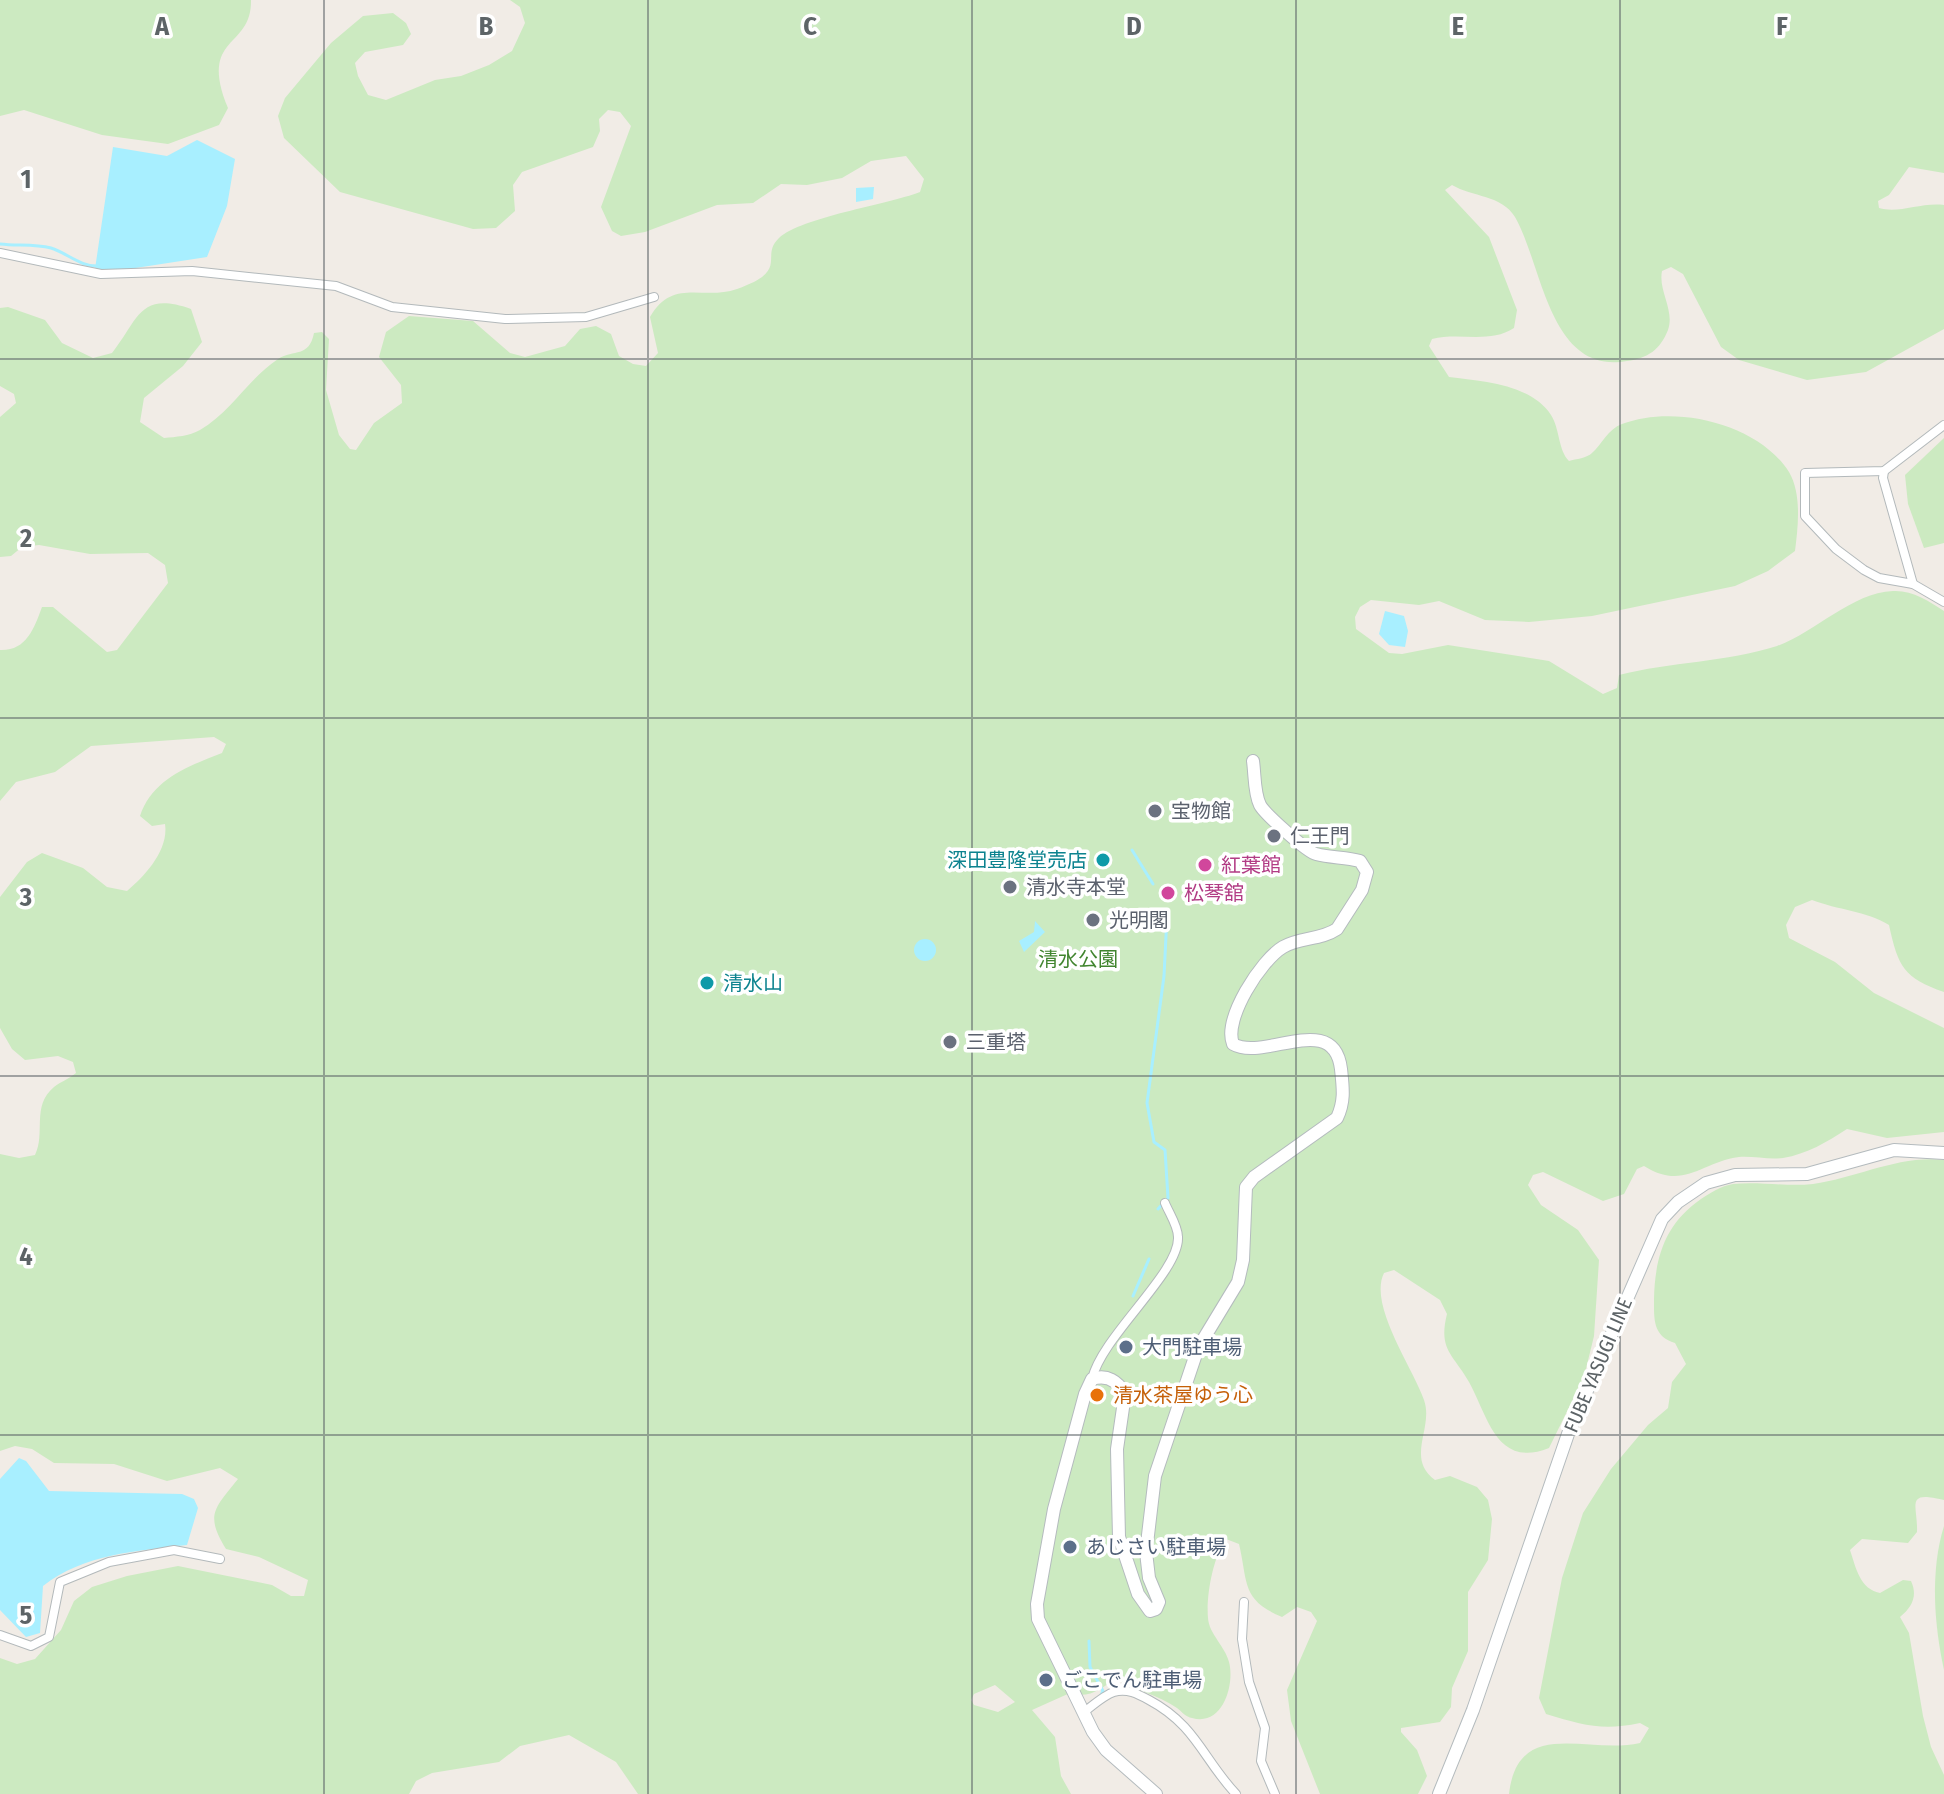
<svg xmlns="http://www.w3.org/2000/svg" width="1944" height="1794" font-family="'Fira Sans Condensed','Noto Sans JP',sans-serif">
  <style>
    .green { fill: #cceac1; fill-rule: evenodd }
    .water { fill: #a8efff }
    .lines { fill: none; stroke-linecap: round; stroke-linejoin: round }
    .stream { stroke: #a8efff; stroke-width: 3 }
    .street-casing { stroke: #b3b9bb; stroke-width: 10 }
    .secondary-casing { stroke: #b4bbbe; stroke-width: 14 }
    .street { stroke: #fff; stroke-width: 8 }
    .secondary { stroke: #fff; stroke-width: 12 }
    .grid { fill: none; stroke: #5d6467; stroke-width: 2; stroke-opacity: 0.55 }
    .worship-dot { fill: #6b7280; stroke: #fff; stroke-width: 3 }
    .culture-dot { fill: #0f9aa8; stroke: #fff; stroke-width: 3 }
    .hotel-dot { fill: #d1479c; stroke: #fff; stroke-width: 3 }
    .service-dot { fill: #5c6f8a; stroke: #fff; stroke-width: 3 }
    .food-dot { fill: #e8710a; stroke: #fff; stroke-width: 3 }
    .labels { text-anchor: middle; stroke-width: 7; stroke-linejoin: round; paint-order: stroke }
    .worship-label { font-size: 20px; fill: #5b616d; stroke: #fff; text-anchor: start }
    .culture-label { font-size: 20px; fill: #0d838f; stroke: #fff; text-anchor: end }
    .hotel-label { font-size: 20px; fill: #b23c85; stroke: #fff; text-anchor: start }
    .park-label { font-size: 20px; fill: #41852f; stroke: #fff }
    .service-label { font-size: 20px; fill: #4e5e75; stroke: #fff; text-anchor: start }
    .street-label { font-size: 20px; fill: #5d6467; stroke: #fff }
    .food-label { font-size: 20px; fill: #c56008; stroke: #fff; text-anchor: start }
    .grid-label { font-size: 26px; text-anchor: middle; font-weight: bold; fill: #5d6467; stroke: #fff; stroke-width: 7; stroke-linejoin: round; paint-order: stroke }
  </style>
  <rect width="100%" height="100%" fill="#f1ece6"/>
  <g class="green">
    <path d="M0,0H251C252,50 198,34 228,108L219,125L168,144L102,135L24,110L0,116Z"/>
    <path d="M510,0H1944V173L1909,167L1889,195L1878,201L1879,208C1899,214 1921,202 1944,205V329L1866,372L1807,380L1739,360L1721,347L1683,274L1671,267L1662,271C1658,291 1675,310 1668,330C1660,350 1648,358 1627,361C1549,375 1543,266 1515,217C1502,195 1472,197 1452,185L1445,190L1489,237L1517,310L1514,328C1490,344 1459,332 1432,339L1429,346L1449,377C1481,381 1531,384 1551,415C1560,429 1558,450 1569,461C1576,459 1587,458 1592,453C1602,444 1608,429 1622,424C1674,404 1758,423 1789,472C1802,494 1798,527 1795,551L1768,571L1735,586L1592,616L1529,622L1485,620L1439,601L1419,605L1371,600L1360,607L1355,617L1356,629L1389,653L1402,654L1448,645L1549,661L1603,694L1617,688L1619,675C1670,662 1727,662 1777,646C1816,632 1851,593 1893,591C1912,590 1929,601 1944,611V992C1904,978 1898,967 1889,925C1866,911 1838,910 1812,900L1795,907L1786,925L1789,938L1835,962L1874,993L1944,1028V1132L1887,1138L1847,1129C1827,1142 1807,1154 1783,1158C1769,1160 1754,1156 1739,1157C1701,1162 1684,1191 1644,1166L1637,1169L1624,1194L1603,1201L1543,1172L1533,1175L1528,1185L1541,1205L1578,1230L1599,1260L1594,1336L1584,1377L1549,1448C1496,1469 1488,1416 1469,1382C1453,1354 1438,1350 1447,1314L1440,1300L1394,1270L1384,1273C1368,1305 1413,1368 1424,1400C1434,1428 1405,1458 1435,1480L1450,1476L1477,1487L1488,1500L1492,1519L1488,1560L1468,1592V1651L1452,1688L1451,1707L1440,1722L1401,1728V1732L1417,1750L1427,1776L1418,1794H1320L1291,1721L1287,1690L1317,1621L1311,1612L1297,1607L1282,1617C1241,1600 1248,1582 1239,1544L1226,1539C1213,1557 1206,1596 1208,1618C1209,1634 1225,1646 1229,1662C1235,1684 1223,1727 1192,1718C1186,1717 1182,1712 1177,1708C1158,1695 1135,1690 1116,1678C1101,1689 1089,1699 1070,1693L1032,1710L1055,1737L1061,1776L1071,1794H638L616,1762L569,1735L520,1746L499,1762L432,1773L416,1781L409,1794H0V1658L17,1664L35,1659L61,1630L74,1601L92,1587L127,1576L178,1566L272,1585L291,1596H304L308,1580L259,1557L226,1549C205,1515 214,1509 238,1479L220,1468L167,1481L114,1464L54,1463L32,1449L15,1446L0,1451V1154L19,1158L35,1155C46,1133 31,1106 54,1087C60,1082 69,1079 76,1073L73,1062L58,1056L25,1060L12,1049L0,1028V897L27,862L42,853L83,868L107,887L127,891C145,876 169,850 165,824L152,826L140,816C152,779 189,766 222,753L226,744L214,737L91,746L55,772L16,782L0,801V650C26,651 34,629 42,607H53L107,652L117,650L168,583L165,565L148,553L90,554L39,545L22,547L11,556L0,557V417L16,403L14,394L0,386V308L8,307L45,320L62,343L93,358L112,353C139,319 139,291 191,309L202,342L183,366L144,398L140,422L164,438C176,437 189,436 200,430C231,412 248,379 278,359C294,349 309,358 314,333L322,332L329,339L326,390L339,435L350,449L356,450L374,423L402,403L401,385L379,357L386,332L409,316L473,321L510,353L525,357L565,346L580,329L596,326L611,334L619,356L633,364L646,366L658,353L650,317C673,277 703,301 737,289C791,270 759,257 779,238C802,217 886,205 920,192L924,179L906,156L871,161L842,178L807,185L781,184L753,203L717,205L645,232L621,236L612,231L601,207L631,126L620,112L608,110L599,119L600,131L593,147L522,172L513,185L515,211L496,228L473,229L340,192L284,138L278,116L285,98L331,43L363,16L393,13L406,23L411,34L403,45L365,52L355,63L358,76L368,95L386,100L435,80L461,76L489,65L512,51L525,23L520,7ZM995,1685L1015,1702L998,1712L974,1705L971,1700L974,1694Z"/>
    <polygon points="1944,438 1944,543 1924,548 1908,504 1905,475"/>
    <path d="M1944,1160V1500C1904,1490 1918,1505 1917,1532L1908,1543L1862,1539L1850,1550C1856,1568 1860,1589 1880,1593L1903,1580L1911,1581C1918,1596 1912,1607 1900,1617L1909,1633L1923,1716L1931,1747L1944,1775V1794H1509C1518,1716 1588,1755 1640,1743L1649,1728L1640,1723C1602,1731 1583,1725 1546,1714L1539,1698L1562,1578L1583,1513L1611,1469L1648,1425L1668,1408L1672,1382L1686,1364L1675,1343C1653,1336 1654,1320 1654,1299C1655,1257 1665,1224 1701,1199C1710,1193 1721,1186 1733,1184C1759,1181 1787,1187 1813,1184C1857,1178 1898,1155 1944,1160Z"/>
    <path d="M1944,1526V1670C1934,1624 1930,1571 1944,1526Z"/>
  </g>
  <g class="water">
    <polygon points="197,140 235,159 227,206 207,257 129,269 95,269 113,147 167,156"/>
    <polygon points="874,187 873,199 856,202 856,188"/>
    <polygon points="1385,611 1404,616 1408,631 1405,647 1389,645 1379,634"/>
    <polygon points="1035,921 1045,932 1024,952 1019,941 1034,932"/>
    <circle cx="925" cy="950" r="11"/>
    <path d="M19,1458L26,1461L49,1491L182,1494L194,1499L198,1508L187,1545C136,1551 84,1554 43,1586L40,1633L26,1637L0,1610V1479Z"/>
  </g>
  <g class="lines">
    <g class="stream">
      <path d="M0,244C17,246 34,244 51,248C67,253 81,267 98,266"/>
      <polyline points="1132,850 1153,884"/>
      <polyline points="1158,1209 1168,1198 1165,1150 1154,1142 1147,1103 1164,976 1167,916"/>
      <polyline points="1133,1296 1149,1259"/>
      <polyline points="1089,1641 1090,1667 1103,1691 1100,1697"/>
    </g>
    <g class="street-casing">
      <g id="street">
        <polyline points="0,253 101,274 192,271 336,286 392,307 505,319 586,317 654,297"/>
        <polyline points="1944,425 1884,471 1805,473 1805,516 1836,549 1864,570 1879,578 1913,584 1944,602"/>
        <polyline points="1884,471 1883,478 1913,584"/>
        <path d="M1092,1379C1102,1336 1180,1272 1178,1237C1178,1226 1169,1213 1165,1203"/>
        <polyline points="1244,1602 1242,1639 1249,1682 1265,1728 1261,1761 1275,1794"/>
        <polyline points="0,1635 31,1646 49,1637 60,1582 109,1562 174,1550 220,1559"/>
        <path d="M1083,1713C1092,1706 1104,1695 1114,1692C1127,1688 1138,1694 1149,1700C1196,1725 1203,1759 1236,1794"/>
      </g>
    </g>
    <g class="secondary-casing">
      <g id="secondary">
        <path d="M1156,1794L1106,1750L1093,1732L1038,1619L1037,1604L1054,1509L1085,1394L1092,1379C1107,1374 1118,1381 1125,1394L1117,1449L1119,1537L1138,1594L1150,1611L1156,1609L1159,1602L1149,1578L1146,1552L1155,1476L1198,1348L1238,1282L1243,1260L1246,1187L1254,1177L1337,1118C1345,1101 1343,1088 1341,1069C1334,1010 1264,1062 1233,1044C1223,1019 1261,960 1283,947C1300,937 1321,940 1337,929L1362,890L1367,872L1360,861C1345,857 1331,858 1316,854C1307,852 1264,813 1260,805C1254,793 1255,775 1253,761"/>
        <polyline points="1439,1794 1473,1710 1568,1434 1662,1219 1678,1202 1706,1183 1735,1175 1807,1174 1894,1150 1944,1153"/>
      </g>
    </g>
    <use href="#street" class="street"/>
    <use href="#secondary" class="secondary"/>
  </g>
  <path class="grid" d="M324,0V1794M648,0V1794M972,0V1794M1296,0V1794M1620,0V1794M0,359H1944M0,718H1944M0,1076H1944M0,1435H1944"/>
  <g class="worship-dot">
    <circle cx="1155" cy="811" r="8"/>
    <circle cx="1274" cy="836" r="8"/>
    <circle cx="1010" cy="887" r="8"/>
    <circle cx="1093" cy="920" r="8"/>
    <circle cx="950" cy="1042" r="8"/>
  </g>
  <g class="culture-dot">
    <circle cx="1103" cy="860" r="8"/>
    <circle cx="707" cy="983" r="8"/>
  </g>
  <g class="hotel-dot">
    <circle cx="1205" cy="865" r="8"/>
    <circle cx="1168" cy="893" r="8"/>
  </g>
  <g class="service-dot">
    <circle cx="1126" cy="1347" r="8"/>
    <circle cx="1070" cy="1547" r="8"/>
    <circle cx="1046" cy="1680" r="8"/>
  </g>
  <circle class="food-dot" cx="1097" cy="1395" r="8"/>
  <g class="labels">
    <g class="worship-label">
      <text x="1171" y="818">宝物館</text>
      <text x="1290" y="843">仁王門</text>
      <text x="1026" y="894">清水寺本堂</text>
      <text x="1109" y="927">光明閣</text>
      <text x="966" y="1049">三重塔</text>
    </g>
    <g class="culture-label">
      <text x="1087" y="867">深田豊隆堂売店</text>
      <text x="723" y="990" text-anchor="start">清水山</text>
    </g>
    <g class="hotel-label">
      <text x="1221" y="872">紅葉館</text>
      <text x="1184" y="900">松琴舘</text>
    </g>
    <g class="park-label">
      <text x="1078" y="966">清水公園</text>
    </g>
    <g class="service-label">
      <text x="1142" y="1354">大門駐車場</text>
      <text x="1086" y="1554">あじさい駐車場</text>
      <text x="1062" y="1687">ごこでん駐車場</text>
    </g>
    <g class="street-label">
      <text transform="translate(1598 1365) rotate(-67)" y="7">FUBE YASUGI LINE</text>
    </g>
    <g class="food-label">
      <text x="1113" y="1402">清水茶屋ゆう心</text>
    </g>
  </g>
  <g class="grid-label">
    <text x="162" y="35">A</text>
    <text x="486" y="35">B</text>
    <text x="810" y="35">C</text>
    <text x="1134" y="35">D</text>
    <text x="1458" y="35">E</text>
    <text x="1782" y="35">F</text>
    <text x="26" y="188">1</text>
    <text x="26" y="547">2</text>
    <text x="26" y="906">3</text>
    <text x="26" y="1265">4</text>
    <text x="26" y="1624">5</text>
  </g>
</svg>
